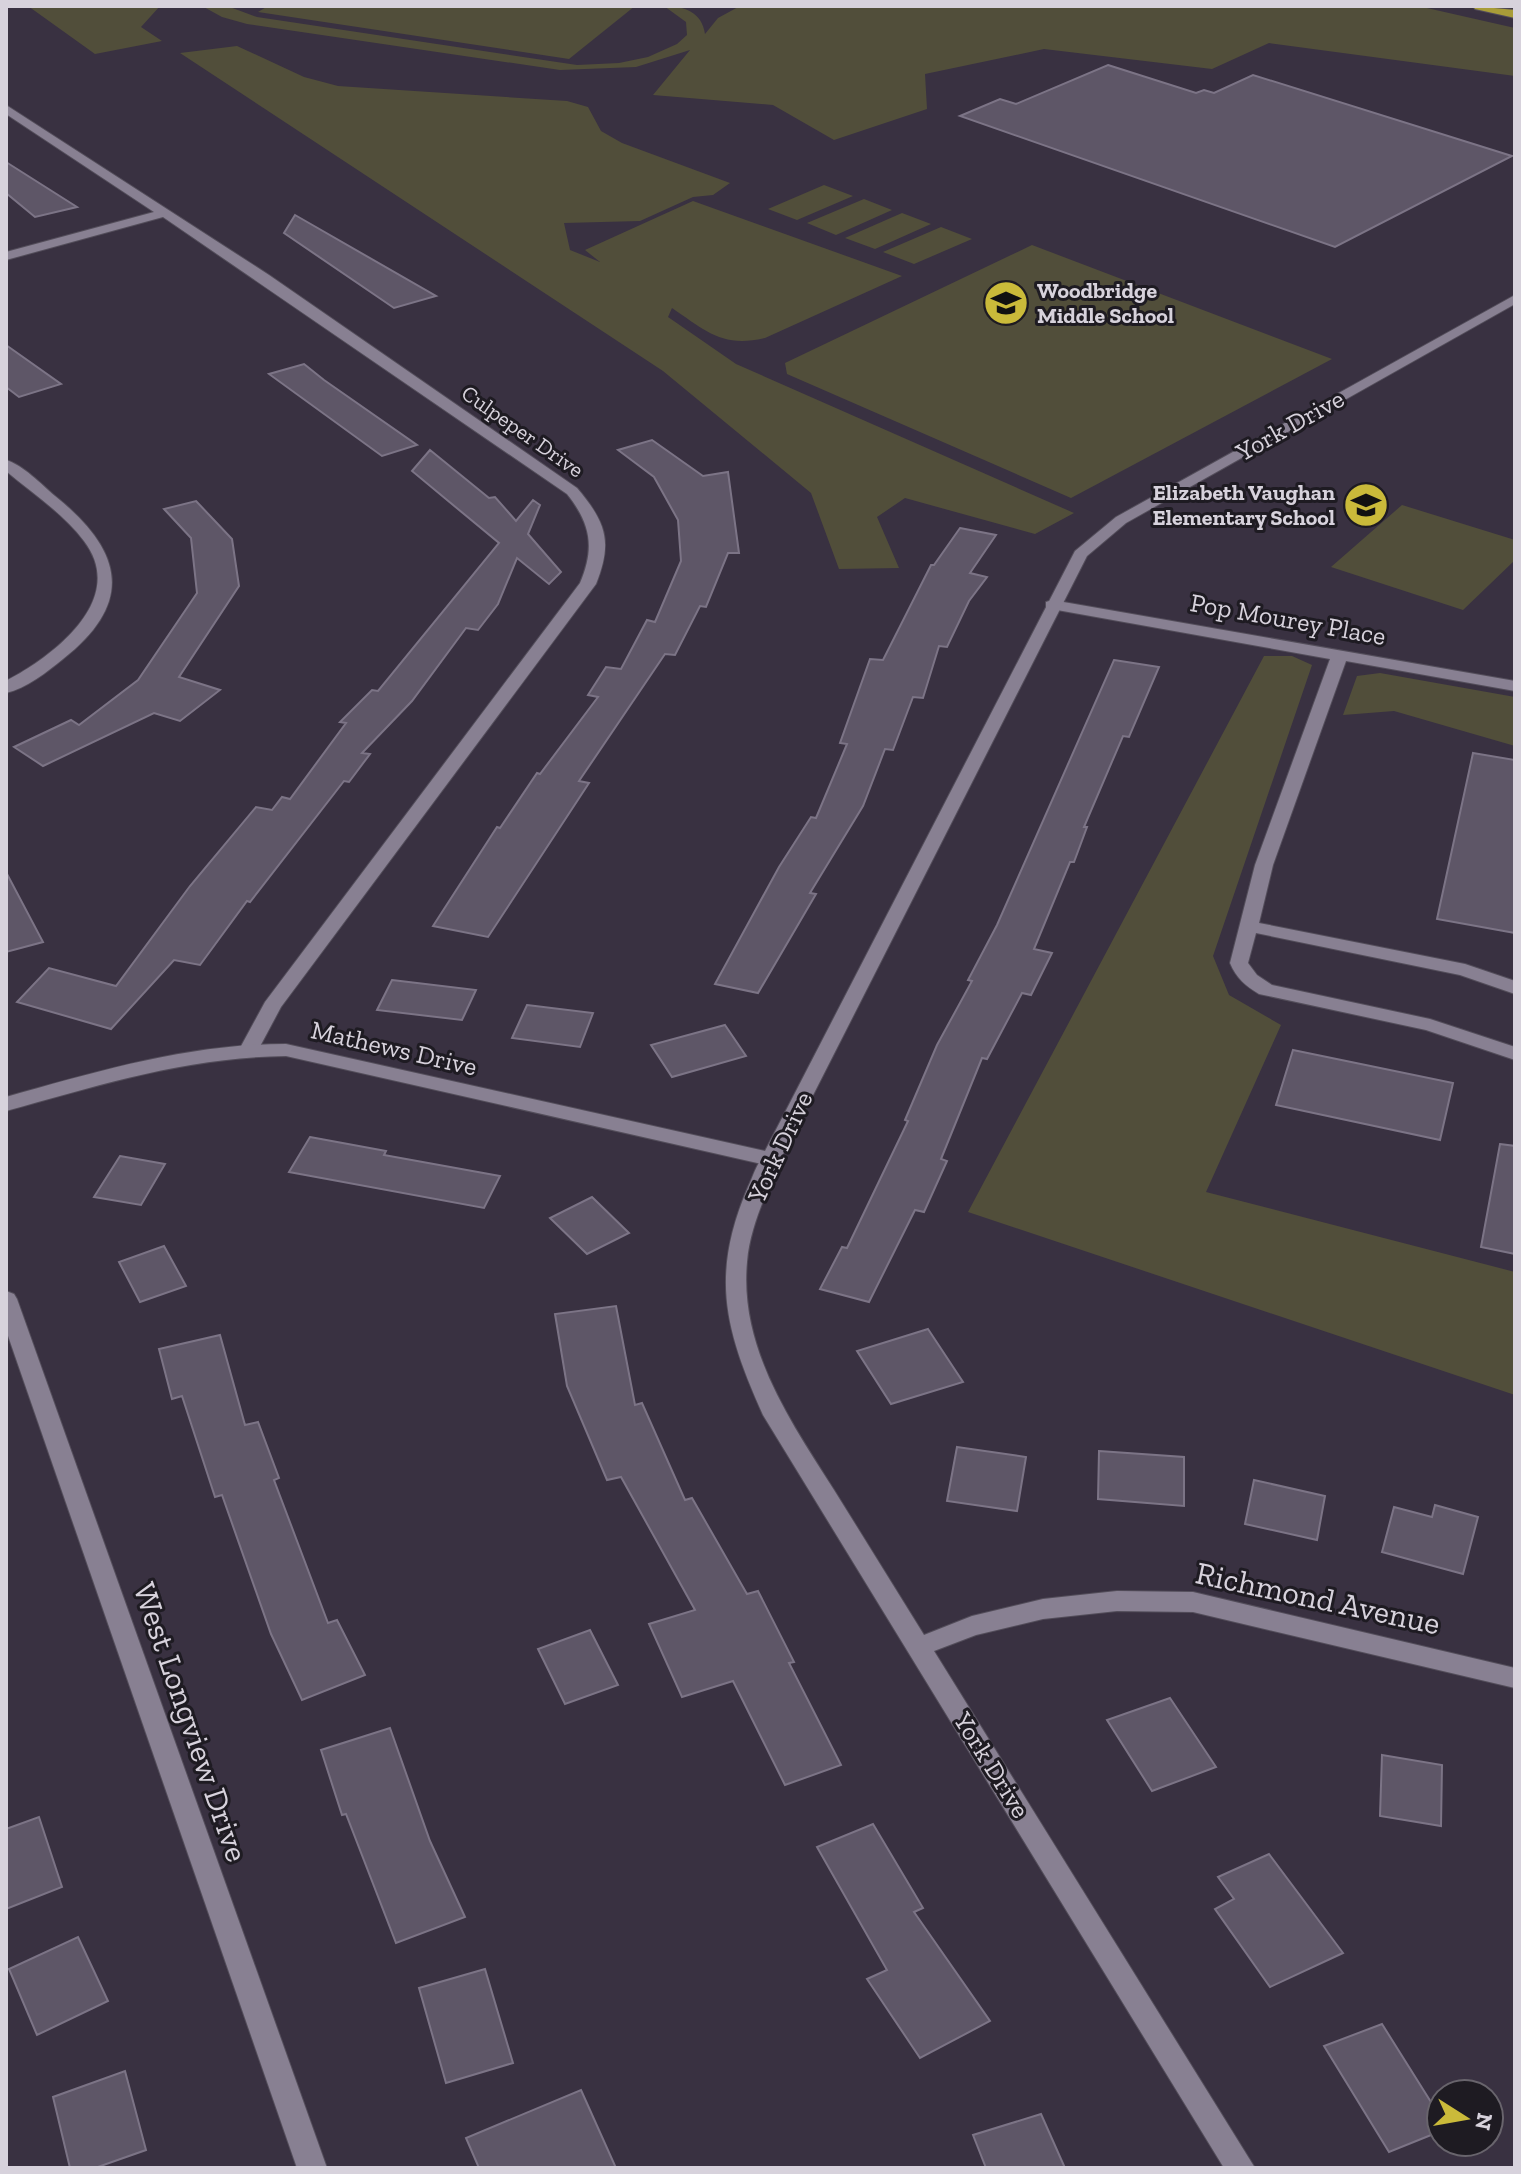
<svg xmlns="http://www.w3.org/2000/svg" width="1521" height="2174" font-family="'Zilla Slab',serif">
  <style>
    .green { fill: #514e3a }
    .building { fill: #5e5667; stroke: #7c7486; stroke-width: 2 }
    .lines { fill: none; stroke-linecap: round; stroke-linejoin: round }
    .minor-casing { stroke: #534d5a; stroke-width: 2 }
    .tertiary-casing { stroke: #534d5a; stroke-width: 2 }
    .motorway-casing { stroke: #534d5a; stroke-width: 2 }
    .minor { fill: #888092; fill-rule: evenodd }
    .tertiary { fill: #888092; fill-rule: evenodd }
    .motorway { fill: #a89c38; fill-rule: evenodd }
    .labels { text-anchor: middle; stroke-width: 6; stroke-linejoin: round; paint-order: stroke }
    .far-poi-label { font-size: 22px; font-weight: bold; fill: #d7d2dc; stroke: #1e1b22; text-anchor: start }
    .far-street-label { font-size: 22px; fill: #d7d2dc; stroke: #1e1b22 }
    .street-label { font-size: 26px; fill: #d7d2dc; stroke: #1e1b22 }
    .near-street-label { font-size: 32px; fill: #d7d2dc; stroke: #1e1b22 }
  </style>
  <rect width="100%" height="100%" fill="#393141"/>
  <g class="green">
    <polygon points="28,6 160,6 141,27 162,41 95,54"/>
    <path d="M202,6H227L257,17L577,65L619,63L648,57L677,44L687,35L686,22L664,6C684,6 702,12 705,34L718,18L740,6H1418L1515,28V76L1269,43L1212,69L1044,49L925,74L927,109L834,140L773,105L653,95L690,50L636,67L560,70L247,24L222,17Z"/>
    <polygon points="268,6 635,6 569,59 258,12"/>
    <path d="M237,46L304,77L338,86L567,101L588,107L601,131L622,143L730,183L713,195L693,197L640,221L564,223L570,250L600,262L585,250L693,201L902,276L765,338C722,348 706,331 672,308L668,317L736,364L1074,513L1035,534L905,498L877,517L899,568L839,569L811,493L663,371L180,53Z"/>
    <polygon points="824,185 853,196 797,220 768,209"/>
    <polygon points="864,199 892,210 836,235 807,223"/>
    <polygon points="902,213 931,224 875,249 845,238"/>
    <polygon points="941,227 972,239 914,264 883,252"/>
    <polygon points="1032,245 1332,359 1071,498 787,374 785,363"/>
    <polygon points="1402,505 1515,540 1515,560 1463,610 1331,567"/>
    <polygon points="1264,656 1292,656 1312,665 1213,956 1229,995 1281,1025 1206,1192 1515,1272 1515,1395 968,1212"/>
    <polygon points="1380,673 1515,697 1515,746 1394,711 1343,715 1357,676"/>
  </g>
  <g class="building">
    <polygon points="1108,65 1196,93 1204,90 1214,93 1253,75 1512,156 1335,247 960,116 1000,99 1016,104"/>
    <polygon points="6,162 77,207 35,217 6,193"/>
    <polygon points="295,215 436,296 394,308 284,233"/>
    <polygon points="6,345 61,384 19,397 6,387"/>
    <polygon points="304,364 324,380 417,445 382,456 269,374"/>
    <polygon points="652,440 703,476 728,472 739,553 728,553 706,607 700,606 675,655 665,654 579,781 589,783 488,937 433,926 497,827 500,828 537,773 540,774 598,697 588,695 606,667 621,669 647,620 655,622 681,561 678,520 654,477 618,450"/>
    <polygon points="430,450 489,498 495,497 516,521 533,500 540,505 528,534 561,572 549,584 517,558 498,604 478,630 466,628 412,701 362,753 370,754 349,782 344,781 250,902 247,901 200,965 174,960 111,1029 17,1002 49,968 116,986 190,886 256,807 272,810 282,797 290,799 346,723 340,722 372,690 378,691 499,543 412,471"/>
    <polygon points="196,501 232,539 239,586 179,677 220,690 180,721 154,713 43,766 14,747 71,720 79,725 138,680 197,593 191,538 164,509"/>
    <polygon points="960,528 996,535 970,573 987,577 969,601 947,647 939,646 923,698 913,697 893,750 885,749 863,806 810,893 816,894 758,993 715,984 779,867 811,817 816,818 847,744 840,743 870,659 883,660 931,565 934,565"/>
    <polygon points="1114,660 1159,667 1129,737 1123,736 1084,827 1087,827 1074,862 1070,862 1034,949 1052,953 1031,995 1022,993 987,1059 982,1058 941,1159 947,1161 924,1212 915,1210 869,1302 820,1289 842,1247 847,1248 908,1121 905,1120 937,1045 972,981 968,980 997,925"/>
    <polygon points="1473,753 1515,760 1515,933 1437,919"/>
    <polygon points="6,872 43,942 6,952"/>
    <polygon points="392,980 476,990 462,1020 377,1010"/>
    <polygon points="527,1005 593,1013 580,1047 512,1038"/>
    <polygon points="725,1025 746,1056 672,1077 651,1045"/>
    <polygon points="1293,1050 1453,1083 1440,1140 1276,1105"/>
    <polygon points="310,1137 386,1151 384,1155 500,1176 484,1208 289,1172"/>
    <polygon points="1500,1144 1515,1146 1515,1254 1481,1247"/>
    <polygon points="120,1156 165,1164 141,1205 94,1197"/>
    <polygon points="592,1197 629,1233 587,1254 550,1218"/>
    <polygon points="164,1246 186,1286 140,1302 119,1262"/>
    <polygon points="616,1306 635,1405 642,1403 685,1500 692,1498 747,1594 758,1591 794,1662 789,1663 841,1765 785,1785 733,1681 682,1697 649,1624 695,1610 621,1477 607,1480 567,1386 555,1314"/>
    <polygon points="928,1329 963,1382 891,1404 857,1351"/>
    <polygon points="220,1335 245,1425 258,1422 279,1478 274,1480 328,1623 337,1620 365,1675 302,1700 271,1634 222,1495 215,1497 182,1396 172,1399 159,1349"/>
    <polygon points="957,1447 1026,1457 1017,1511 947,1501"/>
    <polygon points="1099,1451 1184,1457 1184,1506 1098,1499"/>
    <polygon points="1254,1480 1325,1496 1317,1540 1245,1524"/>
    <polygon points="1435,1505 1478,1517 1463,1574 1382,1552 1394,1507 1432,1517"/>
    <polygon points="590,1630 618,1685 565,1704 538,1649"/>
    <polygon points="1170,1698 1216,1767 1152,1791 1107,1720"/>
    <polygon points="390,1728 430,1841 465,1917 396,1943 346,1814 342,1815 321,1750"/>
    <polygon points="1382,1755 1442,1765 1441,1826 1380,1816"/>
    <polygon points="39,1817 62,1887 6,1909 6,1829"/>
    <polygon points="873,1824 923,1908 914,1912 990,2021 920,2058 867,1979 887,1970 817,1847"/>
    <polygon points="1269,1854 1343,1953 1270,1987 1215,1909 1234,1899 1218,1877"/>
    <polygon points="78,1937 108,2001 37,2035 9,1969"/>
    <polygon points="485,1969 513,2063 446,2083 419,1988"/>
    <polygon points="1382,2024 1441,2118 1441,2131 1389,2152 1324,2046"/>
    <polygon points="125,2071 146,2150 95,2168 70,2168 53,2097"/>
    <polygon points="581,2090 616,2168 479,2168 466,2138"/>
    <polygon points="1041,2114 1065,2168 986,2168 973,2135"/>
  </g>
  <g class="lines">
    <g class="minor-casing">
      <g id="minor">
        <path d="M6,105L269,275L577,488C606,522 613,542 596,584L281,1007L257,1052L250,1054L240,1048L265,1002L580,583C595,548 591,524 567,494L163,217L6,260V252L154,212L6,114Z"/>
        <path d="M6,460C23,465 41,484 55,496C121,549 137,601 63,659C47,672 27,688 6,693V681C52,657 129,600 84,541C63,513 32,493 6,471Z"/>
        <path d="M1052,600L1515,681V691L1346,661L1273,865L1259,923L1465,964L1515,981V994L1460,975L1256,933L1248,963L1257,975L1272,985L1430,1019L1515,1047V1060L1426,1030L1259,994C1246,986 1236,978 1230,963L1255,865L1330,659L1046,608V602Z"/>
        <path d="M771,1152L781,1159C767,1192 750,1226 747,1262C739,1348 791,1422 834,1490C864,1538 894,1587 924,1635L972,1616L1043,1599L1117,1591L1193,1592L1515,1668V1688L1193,1612L1117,1611L1043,1619L976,1635L934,1651L1255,2168H1224L763,1415C725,1330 710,1276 748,1187C754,1175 758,1156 771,1152Z"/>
      </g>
    </g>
    <g class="tertiary-casing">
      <g id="tertiary">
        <path d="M1515,295V304L1126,523L1087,556L778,1164L771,1166L286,1056C188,1057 99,1085 6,1111V1097C99,1071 189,1044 286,1044L765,1151L1075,551L1116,517Z"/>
        <polygon points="6,1291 14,1294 17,1299 327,2168 297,2168 6,1330"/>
      </g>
    </g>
    <g class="motorway-casing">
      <polygon id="motorway" points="1473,6 1515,10 1515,18 1475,9"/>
    </g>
    <use href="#minor" class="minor"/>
    <use href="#tertiary" class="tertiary"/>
    <use href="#motorway" class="motorway"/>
  </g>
  <defs>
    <g id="school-disc" transform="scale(2.3)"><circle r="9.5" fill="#caba3a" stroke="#1e1b22"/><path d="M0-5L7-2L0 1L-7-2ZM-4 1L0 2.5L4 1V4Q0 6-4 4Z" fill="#111"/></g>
  </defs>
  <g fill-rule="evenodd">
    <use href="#school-disc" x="1006" y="303"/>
    <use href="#school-disc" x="1366" y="505"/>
  </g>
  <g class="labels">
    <g class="far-poi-label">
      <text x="1037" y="298">Woodbridge<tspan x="1037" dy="25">Middle School</tspan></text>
      <text x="1335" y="500" text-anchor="end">Elizabeth Vaughan<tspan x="1335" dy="25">Elementary School</tspan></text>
    </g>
    <g class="far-street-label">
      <text transform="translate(523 431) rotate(35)" y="8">Culpeper Drive</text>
    </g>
    <g class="street-label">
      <text transform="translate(1290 425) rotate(-29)" y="9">York Drive</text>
      <text transform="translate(1288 619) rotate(10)" y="9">Pop Mourey Place</text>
      <text transform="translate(394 1048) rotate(13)" y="9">Mathews Drive</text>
      <text transform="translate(780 1147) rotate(-65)" y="9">York Drive</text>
      <text transform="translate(992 1765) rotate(58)" y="9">York Drive</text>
    </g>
    <g class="near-street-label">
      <text transform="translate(1318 1598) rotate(12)" y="11">Richmond Avenue</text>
      <text transform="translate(191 1722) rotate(71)" y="11">West Longview Drive</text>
    </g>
  </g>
  <rect width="1521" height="2174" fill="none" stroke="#d7d2dc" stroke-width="16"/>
  <g transform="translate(1465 2118) rotate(101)"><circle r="38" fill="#1e1b22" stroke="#68646c" stroke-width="2"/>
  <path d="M0-6L14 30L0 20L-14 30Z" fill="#caba3a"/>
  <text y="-12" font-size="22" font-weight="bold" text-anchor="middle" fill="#d7d2dc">N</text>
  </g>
</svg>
